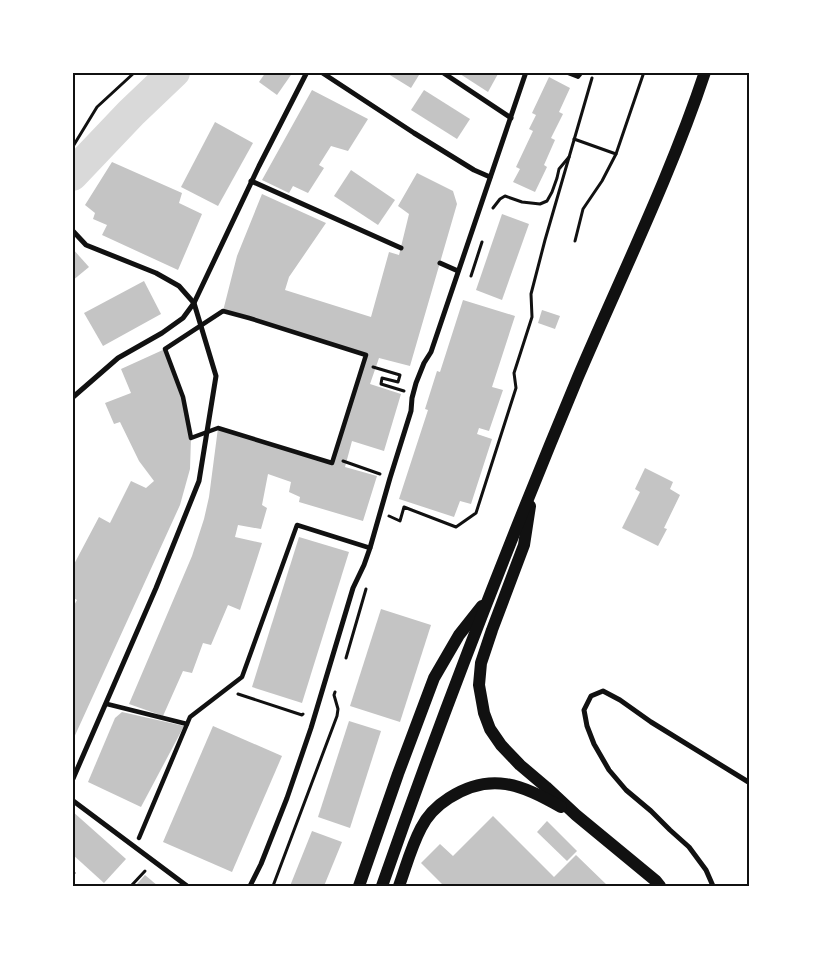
<svg xmlns="http://www.w3.org/2000/svg" width="822" height="959" font-family="Montserrat,sans-serif">
  <style>
    .lines { fill: none; stroke-linecap: round; stroke-linejoin: round }
    .river { stroke: #d9d9d9; stroke-width: 32 }
    .building { fill: #c4c4c4 }
    .path { stroke: #111; stroke-width: 3 }
    .service { stroke: #111; stroke-width: 4 }
    .pedestrian { stroke: #111; stroke-width: 4.5 }
    .minor { stroke: #111; stroke-width: 5 }
    .primary { stroke: #111; stroke-width: 12 }
    .neatline { fill: none; stroke: #111; stroke-width: 2 }
  </style>
  <rect width="100%" height="100%" fill="#fff"/>
  <g class="lines">
    <polyline class="river" points="72,175 131,113 174,72"/>
  </g>
  <g class="building">
    <polygon points="266,72 293,72 277,95 259,82"/>
    <polygon points="385,72 415,72 419,75 411,88"/>
    <polygon points="457,72 499,72 488,92"/>
    <polygon points="549,77 570,88 559,112 563,114 551,138 555,140 544,165 547,167 535,192 513,182 520,169 516,167 533,131 529,129 536,115 532,113"/>
    <polygon points="312,90 368,119 348,151 331,146 319,165 324,168 308,193 293,186 289,193 262,180"/>
    <polygon points="424,90 470,119 457,139 411,110"/>
    <polygon points="215,122 253,143 218,206 181,187"/>
    <polygon points="112,162 182,193 179,203 202,214 178,270 102,235 107,225 93,219 95,213 85,205"/>
    <polygon points="351,170 395,200 378,225 334,196"/>
    <polygon points="417,173 453,191 457,204 410,366 379,358 370,384 401,394 384,451 352,441 345,467 377,476 363,521 299,502 300,497 289,492 291,482 268,474 262,505 267,508 261,529 238,525 235,537 262,543 254,568 240,610 228,605 211,645 203,643 192,673 183,671 163,716 129,704 192,556 204,519 209,497 218,428 332,463 366,355 223,311 237,256 262,194 326,223 289,277 285,290 371,317 389,252 399,255 409,214 398,206"/>
    <polygon points="502,214 529,224 502,300 476,290"/>
    <polygon points="72,248 89,267 72,281"/>
    <polygon points="144,281 161,314 103,346 84,313"/>
    <polygon points="463,300 515,316 492,387 503,390 489,431 479,428 477,434 492,439 471,504 460,501 454,517 399,499 428,410 425,409 437,371 440,372"/>
    <polygon points="542,310 560,316 555,329 538,323"/>
    <polygon points="165,349 183,397 191,438 190,469 180,505 72,742 72,609 77,600 72,597 72,568 99,517 110,523 131,481 146,488 154,481 139,461 120,422 114,424 105,403 131,393 121,369"/>
    <polygon points="645,468 673,482 670,489 680,495 664,528 667,529 658,546 622,528 640,492 635,489"/>
    <polygon points="299,537 349,552 302,703 252,687"/>
    <polygon points="381,609 431,625 400,722 350,706"/>
    <polygon points="122,712 184,726 141,807 88,782 115,718"/>
    <polygon points="349,721 381,731 350,828 318,817"/>
    <polygon points="213,726 282,756 232,872 163,842"/>
    <polygon points="72,811 126,859 104,883 72,854"/>
    <polygon points="493,816 554,877 576,855 608,886 444,886 421,863 440,844 453,856"/>
    <polygon points="547,821 577,851 567,861 537,832"/>
    <polygon points="312,831 342,842 324,886 290,886"/>
    <polygon points="145,875 158,886 135,886"/>
  </g>
  <g class="lines">
    <g class="path">
      <polyline points="574,139 616,154 602,181 583,209 575,241"/>
      <polyline points="72,148 97,107 135,72"/>
      <polyline points="616,154 644,72"/>
      <polyline points="493,208 500,199 505,196 522,202 540,204 547,201 552,192 557,178 559,169 569,157"/>
      <polyline points="471,276 482,242"/>
      <polyline points="373,367 400,375 398,382 382,378 381,384 404,391"/>
      <polyline points="343,461 380,474"/>
      <polyline points="389,516 400,521 404,507 456,527 476,513 516,388 514,373 532,317 531,294 545,240 592,78"/>
      <polyline points="346,658 366,589"/>
      <polyline points="238,694 302,715 303,714"/>
      <polyline points="72,871 74,873"/>
      <polyline points="131,886 145,871"/>
      <polyline points="273,886 337,716 338,709 334,695 335,692"/>
    </g>
    <polyline class="service" points="565,72 578,77 582,72"/>
    <g class="pedestrian">
      <polygon points="223,311 249,318 366,355 332,463 218,428 191,438 183,397 165,349"/>
      <polyline points="107,704 187,724"/>
      <polyline points="139,838 190,717 242,677 297,525 370,548"/>
    </g>
    <g class="minor">
      <polyline points="321,72 414,133 474,170 490,177"/>
      <polyline points="442,72 511,118"/>
      <polyline points="251,181 401,248"/>
      <polyline points="72,230 86,245 156,273 179,286 194,303 216,376 199,481 156,588 72,781"/>
      <polyline points="440,263 458,271"/>
      <polyline points="72,398 118,358 162,333 183,318 194,303 259,166 307,72"/>
      <polyline points="72,800 187,886"/>
      <polyline points="250,886 261,864 287,798 311,728 353,588 364,565 370,548 390,478 411,411 412,398 416,383 424,363 431,352 526,72"/>
      <polyline points="713,886 706,870 689,847 670,830 651,811 626,790 609,770 594,744 587,726 584,710 591,696 603,691 620,700 651,722 750,783"/>
    </g>
    <g class="primary">
      <polyline points="530,506 524,545 492,630 481,663 479,685 484,713 490,729 501,745 520,765 546,787 576,815 656,881 660,886"/>
      <polyline points="359,886 398,774 434,678 459,635 482,606"/>
      <path d="M382,886C442,714 508,545 578,377C621,276 670,177 705,72"/>
      <path d="M399,886C406,867 411,847 421,828C427,816 438,805 449,798C491,771 522,785 561,807"/>
    </g>
  </g>
  <rect width="822" height="959" fill="none" stroke="#ffffff" stroke-width="148"/>
  <rect x="74" y="74" width="674" height="811" class="neatline"/>
</svg>
